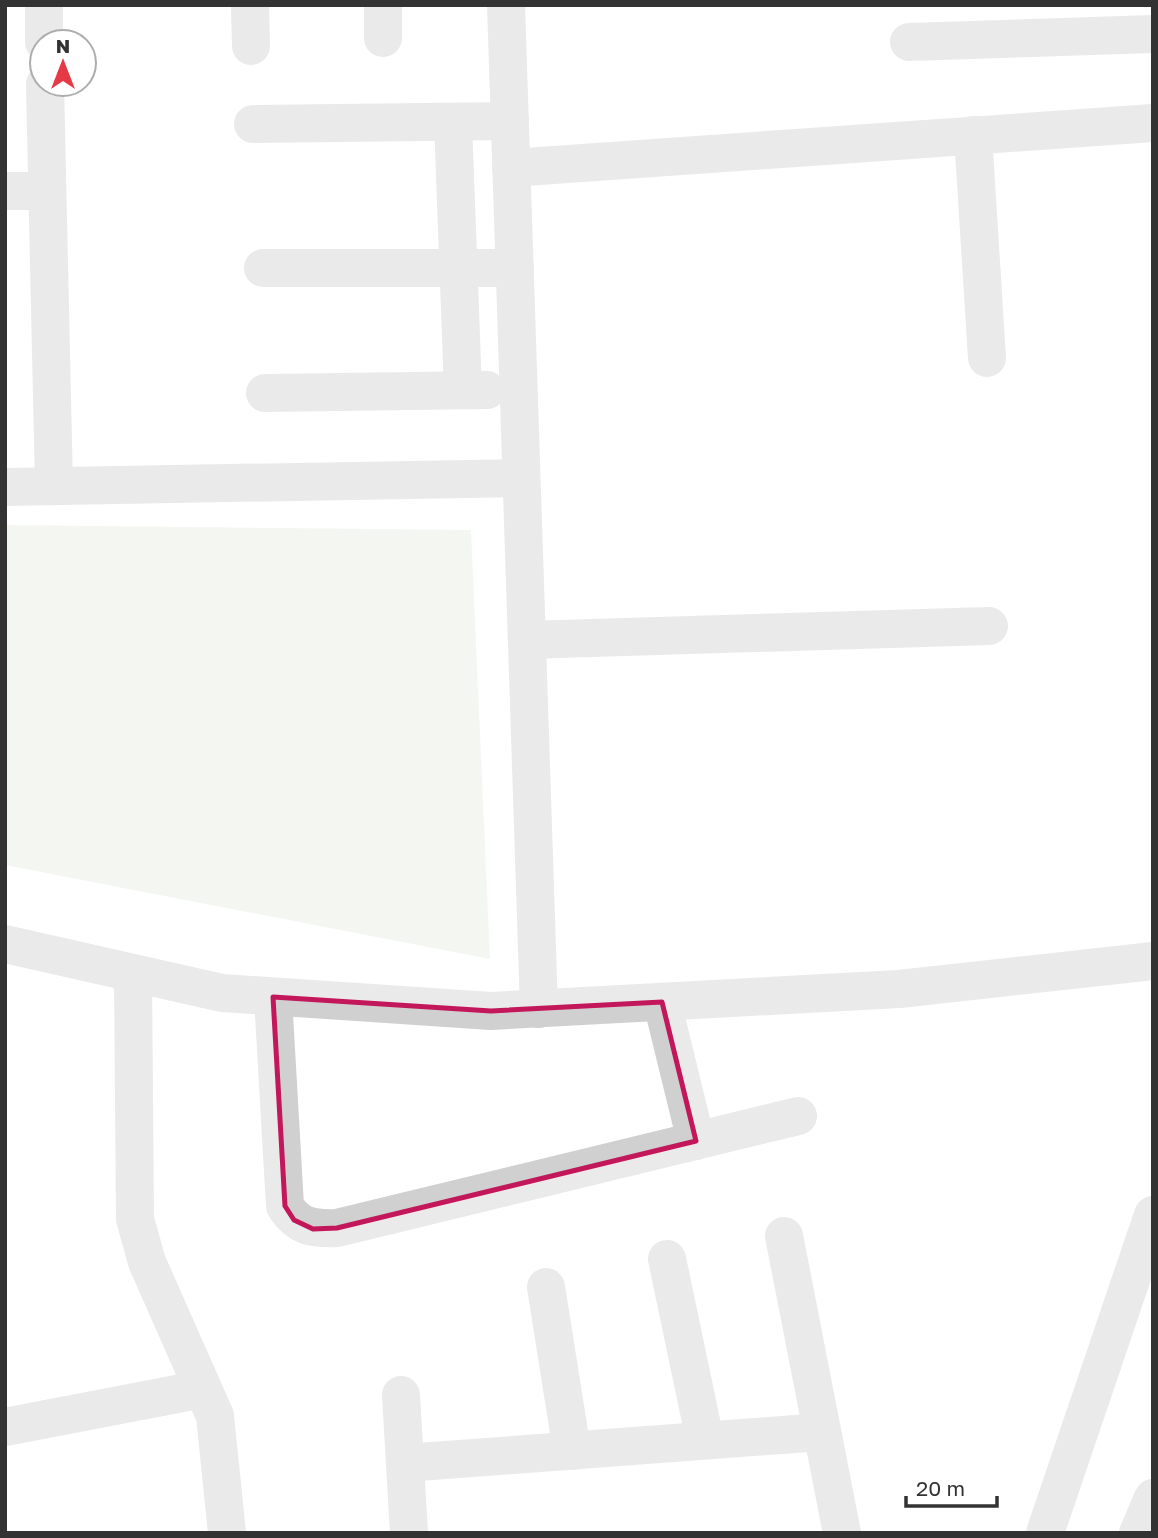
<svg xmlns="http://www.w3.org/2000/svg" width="1158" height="1538" font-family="'Golos Text',sans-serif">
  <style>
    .green { fill: #e6ecdf }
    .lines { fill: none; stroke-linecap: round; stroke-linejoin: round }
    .minor { stroke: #d0d0d0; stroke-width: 38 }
    .marked { fill: none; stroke: #c2185b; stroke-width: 5; stroke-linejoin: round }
  </style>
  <rect width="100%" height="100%" fill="#fff"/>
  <polygon class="green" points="5,525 471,530 490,959 5,865"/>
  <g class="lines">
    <g class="minor">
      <polyline points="44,5 44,42"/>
      <polyline points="250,5 251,46"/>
      <polyline points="383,5 383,38"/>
      <polyline points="506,5 539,1009"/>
      <polyline points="909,42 1153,34"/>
      <polyline points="45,84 54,486"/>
      <polyline points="453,122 463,390"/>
      <polyline points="253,124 510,121"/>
      <polyline points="973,135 987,358"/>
      <polyline points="511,168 1153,123"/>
      <polyline points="5,191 46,191"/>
      <polyline points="263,268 515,268"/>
      <polyline points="265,393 487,390"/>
      <polyline points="5,487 521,478"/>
      <polyline points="527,640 989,626"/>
      <polyline points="5,944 222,993 491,1011 899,989 1153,961"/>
      <polyline points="133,975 135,1219 147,1262 215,1416 227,1533"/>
      <path d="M273,997L285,1206C298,1227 313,1229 337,1228L798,1116"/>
      <polyline points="662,1002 696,1141"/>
      <polyline points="784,1236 842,1533"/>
      <polyline points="667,1259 705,1440"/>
      <polyline points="546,1287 572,1451"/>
      <polyline points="401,1395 409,1533"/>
      <polyline points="5,1427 203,1389"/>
      <polyline points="405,1463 822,1432"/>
      <polyline points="1045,1533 1153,1215"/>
      <polyline points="1138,1533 1153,1498"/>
    </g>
  </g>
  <path d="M0 0H1158V1538H0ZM273,997L491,1011L662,1002L696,1141L337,1228L313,1229L294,1220L285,1206Z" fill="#fff" fill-opacity=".55" fill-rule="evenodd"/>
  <path class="marked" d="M273,997L491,1011L662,1002L696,1141L337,1228L313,1229L294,1220L285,1206Z"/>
  <rect width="1158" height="1538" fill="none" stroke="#333333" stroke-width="14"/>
  <g transform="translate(63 63)"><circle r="33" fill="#ffffff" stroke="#adadad" stroke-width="2"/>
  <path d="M0-5L12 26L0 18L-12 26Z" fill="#e63946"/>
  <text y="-10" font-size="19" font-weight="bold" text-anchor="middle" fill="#333333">N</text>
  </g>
  <path d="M906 1496v10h91v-10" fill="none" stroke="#333333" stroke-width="3.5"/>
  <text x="916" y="1496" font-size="21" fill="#333333" stroke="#ffffff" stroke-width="5" paint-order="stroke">20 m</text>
</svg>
